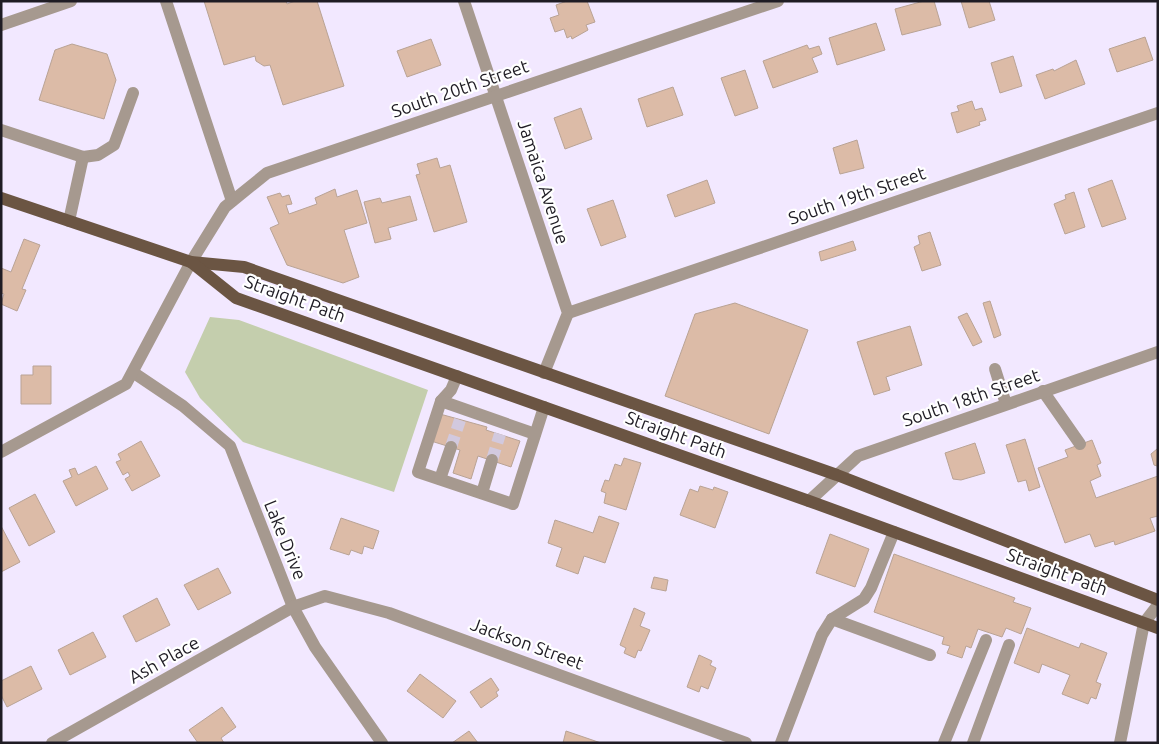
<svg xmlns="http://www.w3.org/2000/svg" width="1159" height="744" font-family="Ubuntu,sans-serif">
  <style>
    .green { fill: #c4cead }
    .building { fill: #dcbba7; stroke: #b9a395 }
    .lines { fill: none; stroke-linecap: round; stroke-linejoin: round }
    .minor-tunnel { stroke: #d2c9de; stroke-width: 12; stroke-dasharray: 12 6; stroke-linecap: butt }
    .minor { stroke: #a6998f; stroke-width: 12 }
    .major { stroke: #6b5543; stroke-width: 12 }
    .labels { text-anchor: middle; stroke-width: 4.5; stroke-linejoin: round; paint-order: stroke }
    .street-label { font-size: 18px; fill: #1f1c24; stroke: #fff }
  </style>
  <rect width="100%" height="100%" fill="#f2e8ff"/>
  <polygon class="green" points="210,317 239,320 428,390 394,492 243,442 200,398 185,372"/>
  <g class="building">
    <polygon points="204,1 286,1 287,4 295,1 317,1 344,86 283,105 270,65 264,66 256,61 255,56 224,65"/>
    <polygon points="567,1 587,1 595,22 586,25 588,30 572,39 571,36 567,38 564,29 555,32 550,18 559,15 556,5"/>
    <polygon points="924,1 934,1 941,25 902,35 895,9"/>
    <polygon points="961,1 989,1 995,20 969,28"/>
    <polygon points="876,23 885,50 837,65 829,38"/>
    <polygon points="1145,37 1153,60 1117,72 1109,49"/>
    <polygon points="431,39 441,65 407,77 397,51"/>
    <polygon points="72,44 107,54 116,80 104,119 39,100 55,50"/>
    <polygon points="807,45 809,49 819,46 822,54 812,58 818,72 773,88 763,61"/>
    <polygon points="1013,56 1022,86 1000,93 991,63"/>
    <polygon points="1076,60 1085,84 1045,99 1036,75 1053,69 1054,71"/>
    <polygon points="745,70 758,108 735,116 721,78"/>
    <polygon points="673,87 683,115 647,127 638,99"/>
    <polygon points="972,101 975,110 982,108 986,120 979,122 980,125 957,133 951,113 959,111 957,106"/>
    <polygon points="581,108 592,139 565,149 554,118"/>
    <polygon points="857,140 864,168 840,174 833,148"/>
    <polygon points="437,158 440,168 450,165 467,222 434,232 416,175 420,174 417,164"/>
    <polygon points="707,180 715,203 675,217 667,195"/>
    <polygon points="1112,180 1126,219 1102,227 1088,189"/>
    <polygon points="335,189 337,197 357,190 367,223 344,230 359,277 343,283 287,265 270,228 279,224 267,197 280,193 282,197 289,195 292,204 286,205 289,214 317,204 315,198"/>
    <polygon points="1074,192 1085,227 1065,234 1054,204 1066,199 1065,195"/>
    <polygon points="410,196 417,220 388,228 391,239 375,243 364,202 380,198 382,203"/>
    <polygon points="613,200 626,237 601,246 587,209"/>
    <polygon points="930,232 941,265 922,271 914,247 920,244 918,236"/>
    <polygon points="24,239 40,245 22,289 26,290 17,311 1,304 4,294 1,293 1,268 11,272"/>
    <polygon points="853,241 856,250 821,261 819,252"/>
    <polygon points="990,301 1001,335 994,338 983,303"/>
    <polygon points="735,303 808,330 769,434 665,396 695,314"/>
    <polygon points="967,313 982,342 973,346 958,317"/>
    <polygon points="910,326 922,365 886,377 890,390 874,395 857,342"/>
    <polygon points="33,366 51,366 51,404 21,404 21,375 33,375"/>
    <polygon points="440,414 487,427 486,430 520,441 511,467 478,456 471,479 453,473 460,450 431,441"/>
    <polygon points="1025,439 1040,487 1029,491 1026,480 1018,482 1006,445"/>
    <polygon points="1092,440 1101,463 1097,465 1101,476 1090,481 1096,498 1158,476 1158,516 1150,518 1155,531 1115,545 1114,541 1095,547 1090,534 1065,543 1038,468 1068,457 1065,450"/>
    <polygon points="141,441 160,476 132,491 125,479 130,476 128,472 123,475 116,462 121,460 118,454"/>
    <polygon points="975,443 985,473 961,480 953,479 945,453"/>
    <polygon points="1157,449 1158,449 1157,466 1154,465 1151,454"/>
    <polygon points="624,458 641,463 626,510 604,503 606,493 601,491 605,480 609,481 615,464 621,466"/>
    <polygon points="96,466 108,489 76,506 63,481 72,477 69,470 75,468 78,475"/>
    <polygon points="700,486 713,490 714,487 728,492 715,528 680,515 690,489 698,492"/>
    <polygon points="35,494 55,532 29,546 9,508"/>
    <polygon points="599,516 619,523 605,563 584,556 578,574 556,566 562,548 548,543 555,520 593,533"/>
    <polygon points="341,518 379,531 373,549 364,546 362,554 351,550 349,555 330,549"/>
    <polygon points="1,526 20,562 1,572"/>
    <polygon points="830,534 869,549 855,587 816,573"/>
    <polygon points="894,554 1015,598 1013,602 1031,608 1021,634 1006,628 1002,637 978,629 971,648 966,646 962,658 947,653 950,646 942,644 944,637 874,612"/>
    <polygon points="218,568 231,593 198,610 184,585"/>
    <polygon points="654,577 668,580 666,591 651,588"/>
    <polygon points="157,598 170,625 136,642 123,616"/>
    <polygon points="634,608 645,613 640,626 650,630 641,651 638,650 635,658 624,653 626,648 620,645"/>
    <polygon points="1027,628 1079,648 1081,643 1107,653 1096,682 1101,684 1096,699 1091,697 1088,704 1062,694 1070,675 1042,664 1039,673 1014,663"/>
    <polygon points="93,632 106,657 70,675 58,650"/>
    <polygon points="699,655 712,661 710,665 716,668 708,689 701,686 699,692 687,687"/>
    <polygon points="31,666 42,689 7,707 1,695 1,681"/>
    <polygon points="420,674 456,701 443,718 407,691"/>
    <polygon points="491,678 499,690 496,692 498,696 481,708 470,692"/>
    <polygon points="222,707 236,727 221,738 224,743 198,743 189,730"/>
    <polygon points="469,731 478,743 452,743"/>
    <polygon points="566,731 601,743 563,743"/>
  </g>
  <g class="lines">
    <g class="minor-tunnel">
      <polyline points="451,447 460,420"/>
      <polyline points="492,460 500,434"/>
    </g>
    <g class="minor">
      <polyline points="166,1 232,201"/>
      <polyline points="464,1 568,313 544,373"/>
      <polyline points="1,25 71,1"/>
      <polyline points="1,130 83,157 98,155 114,145 133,93"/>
      <polyline points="69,221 83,157"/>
      <polyline points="568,313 1158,113"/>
      <polyline points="995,369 1006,404"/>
      <polyline points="134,373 183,406 230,446 293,607 315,647 382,743"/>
      <polyline points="457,376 451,390 441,401 418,472 513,504 544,407"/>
      <polyline points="1043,391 1080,444"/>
      <polyline points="441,401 535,434"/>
      <polyline points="1,452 126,384 191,262 225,207 267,173 778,1"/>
      <polyline points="440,479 451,447"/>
      <polyline points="482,493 492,460"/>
      <polyline points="809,501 858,456 1158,352"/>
      <polyline points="832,619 930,655"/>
      <polyline points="52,743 293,607 325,596 389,613 746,743"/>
      <polyline points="781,743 822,635 832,619 864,599 871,588 894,532"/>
      <polyline points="944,743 986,640"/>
      <polyline points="973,743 1009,645"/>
      <polyline points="1120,743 1144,623 1158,605"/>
    </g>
    <g class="major">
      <polyline points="1,198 191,262 244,267 837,475 1158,600"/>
      <polyline points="191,262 236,298 809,501 1158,628"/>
    </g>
  </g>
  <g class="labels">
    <g class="street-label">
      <text transform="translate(460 89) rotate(-19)" y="6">South 20th Street</text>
      <text transform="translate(543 182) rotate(72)" y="6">Jamaica Avenue</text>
      <text transform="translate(857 196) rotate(-19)" y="6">South 19th Street</text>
      <text transform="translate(295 299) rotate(20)" y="6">Straight Path</text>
      <text transform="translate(971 398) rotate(-19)" y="6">South 18th Street</text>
      <text transform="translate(676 435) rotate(20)" y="6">Straight Path</text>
      <text transform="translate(285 540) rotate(68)" y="6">Lake Drive</text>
      <text transform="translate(1057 572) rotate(20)" y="6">Straight Path</text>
      <text transform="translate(527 644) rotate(20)" y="6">Jackson Street</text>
      <text transform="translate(164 660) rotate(-29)" y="6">Ash Place</text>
    </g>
  </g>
  <rect width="1159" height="744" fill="none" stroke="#1f1c24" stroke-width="5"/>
</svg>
